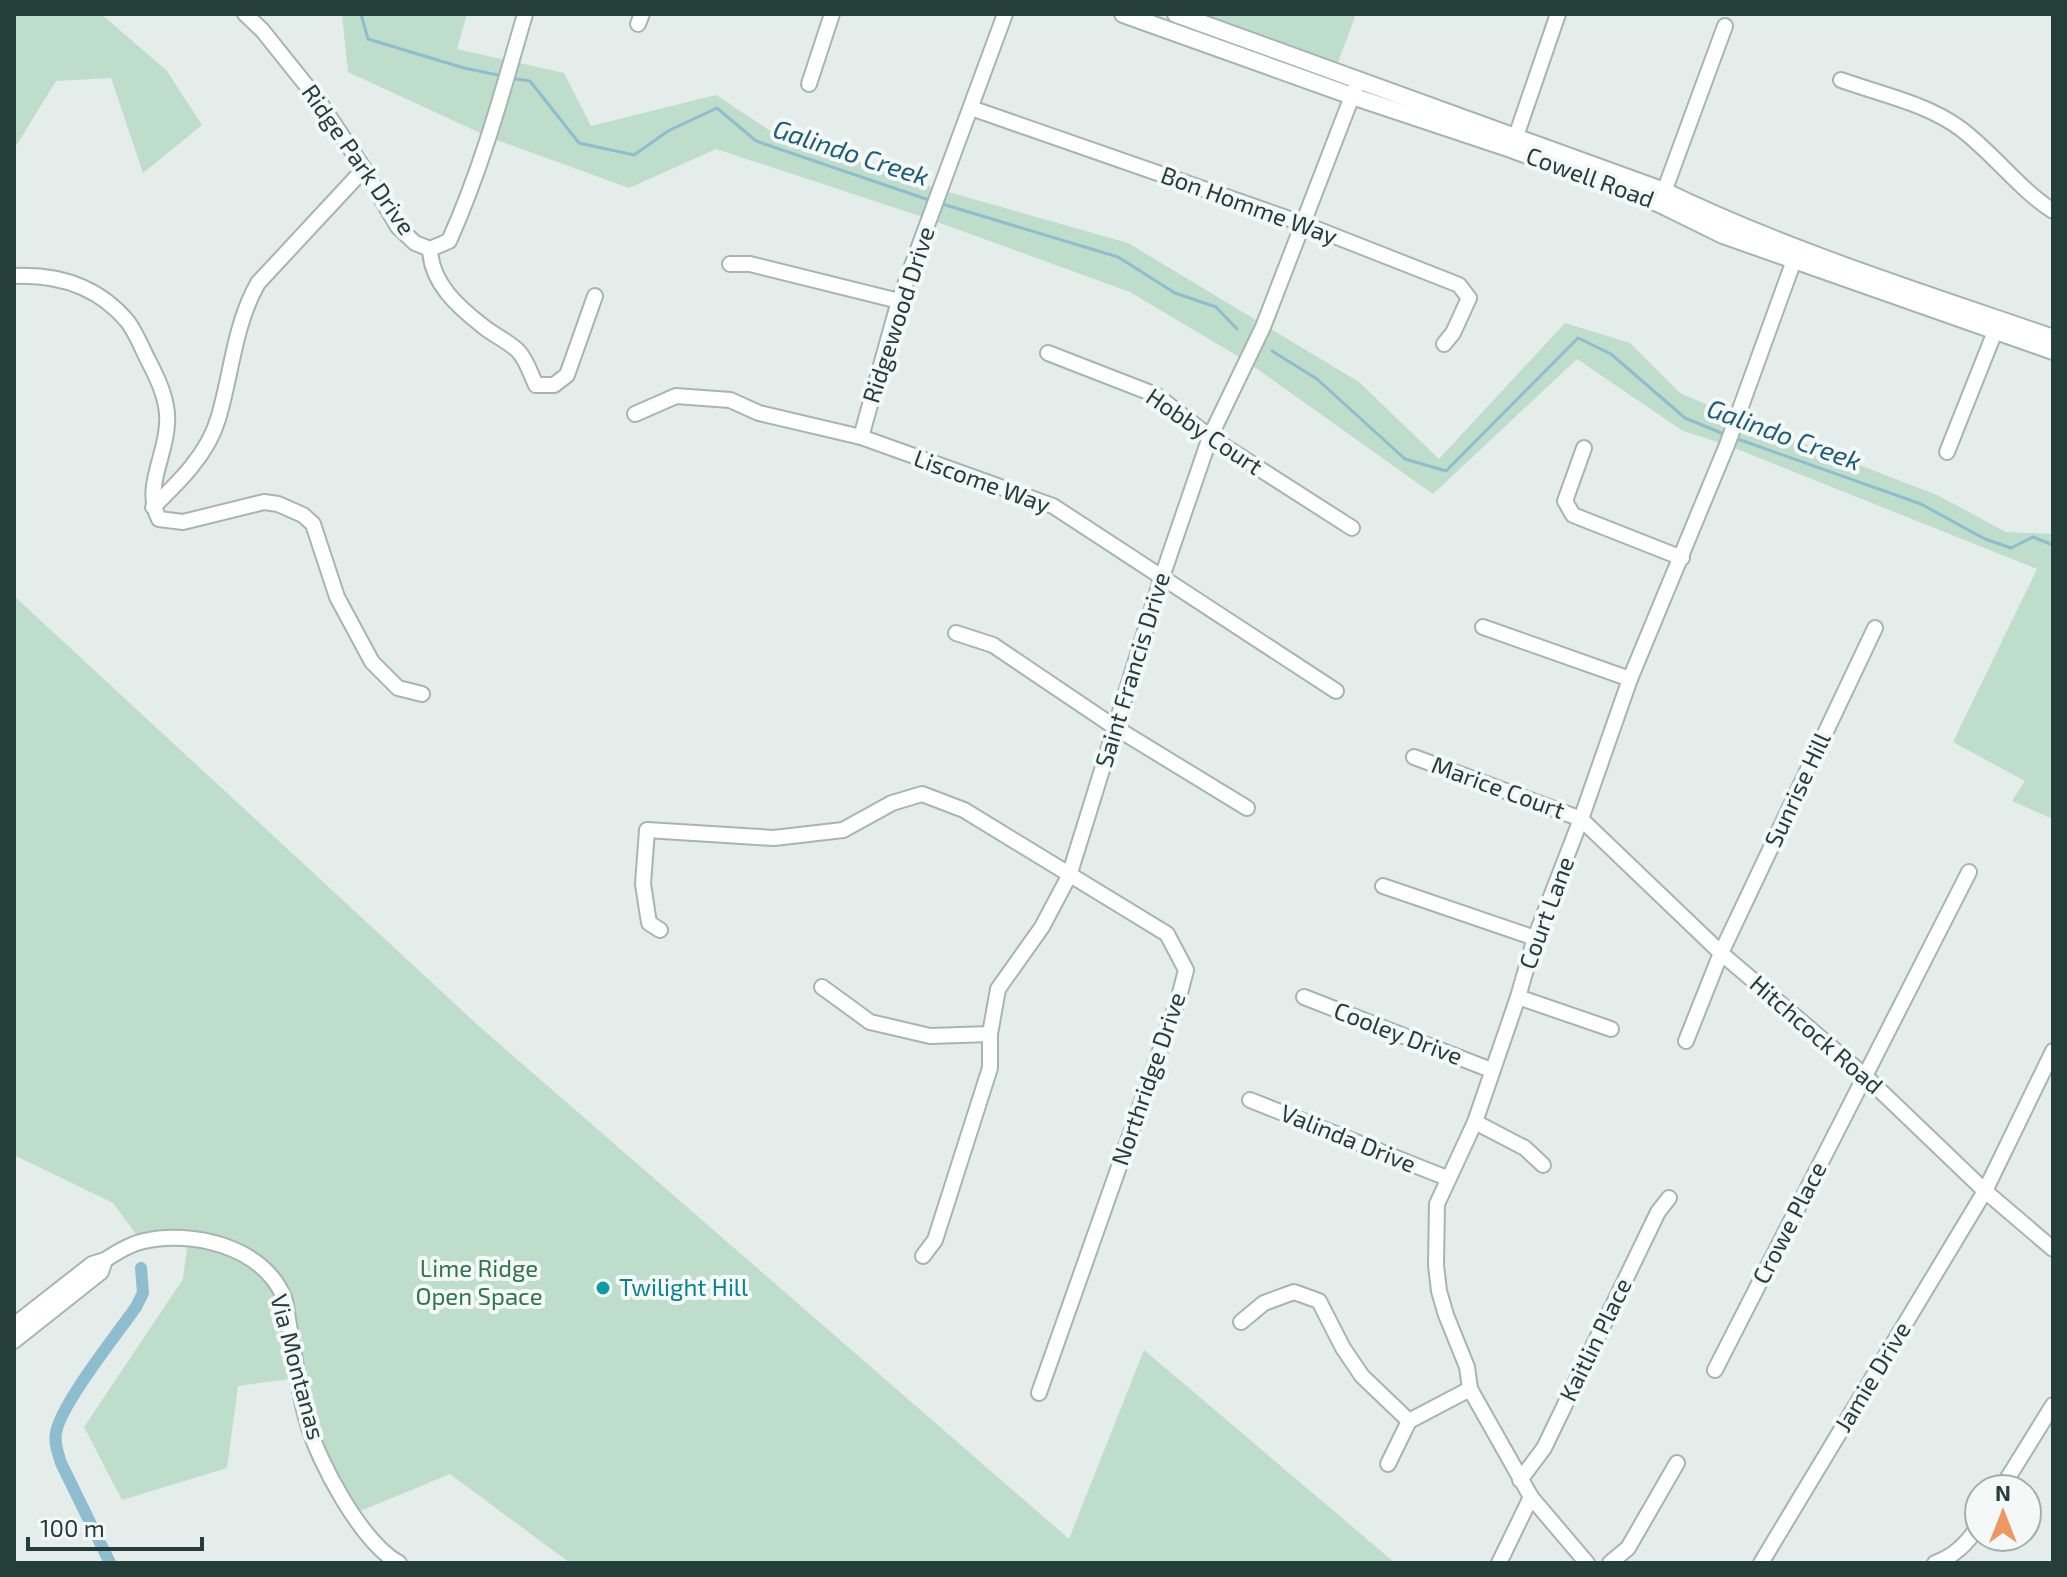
<svg xmlns="http://www.w3.org/2000/svg" width="2067" height="1577" font-family="'Exo 2',sans-serif">
  <style>
    .green { fill: #beddca }
    .lines { fill: none; stroke-linecap: round; stroke-linejoin: round }
    .stream { stroke: #8ebdd0; stroke-width: 3 }
    .canal { stroke: #8ebdd0; stroke-width: 12 }
    .minor-casing { stroke: #a7b5b2; stroke-width: 18 }
    .tertiary-casing { stroke: #a7b5b2; stroke-width: 20 }
    .minor { stroke: #fff; stroke-width: 14 }
    .tertiary { stroke: #fff; stroke-width: 16 }
    .culture-dot { fill: #0f9aa8; stroke: #f4f9f8; stroke-width: 3 }
    .labels { text-anchor: middle; stroke-width: 8; stroke-linejoin: round; paint-order: stroke }
    .street-label { font-size: 24px; fill: #243e3a; stroke: #f4f9f8 }
    .park-label { font-size: 24px; fill: #2f7453; stroke: #f4f9f8 }
    .culture-label { font-size: 24px; fill: #0d838f; stroke: #f4f9f8; text-anchor: start }
    .water-label { font-size: 26px; font-style: italic; fill: #205e78; stroke: #f4f9f8 }
  </style>
  <rect width="100%" height="100%" fill="#e4edea"/>
  <g class="green">
    <polygon points="14,14 101,14 167,71 202,125 143,173 111,78 56,81 14,149"/>
    <polygon points="342,14 467,14 457,49 564,73 591,126 716,95 769,130 941,190 1128,243 1359,382 1439,459 1565,323 1630,343 1680,393 1737,418 1937,495 2006,532 2053,534 2053,819 2012,801 2025,781 1953,742 2037,569 1727,445 1683,431 1577,359 1433,494 1246,361 1130,292 929,219 716,149 629,188 489,137 348,72"/>
    <polygon points="1176,14 1356,14 1334,73"/>
    <polygon points="14,596 481,1028 1069,1539 1144,1350 1395,1563 570,1563 450,1474 353,1514 321,1458 298,1378 238,1386 227,1468 122,1500 84,1427 183,1279 188,1240 141,1241 113,1203 14,1155"/>
  </g>
  <g class="lines">
    <g class="stream">
      <polyline points="361,14 368,39 464,68 503,76"/>
      <polyline points="510,78 530,81 579,143 634,155 668,131 717,108 756,141 932,201"/>
      <polyline points="939,203 1118,257 1175,293 1216,307 1237,329"/>
      <polyline points="1272,351 1317,379 1405,459 1446,471 1578,338 1611,354 1685,418 1724,434"/>
      <polyline points="1735,438 1921,504 1985,539 2011,548 2033,537 2053,545"/>
    </g>
    <path class="canal" d="M110,1563L61,1463C58,1453 54,1443 56,1433C60,1405 118,1333 136,1307L143,1293L141,1268"/>
    <g class="minor-casing">
      <g id="minor">
        <path d="M245,14L262,30L318,100L364,169L398,227L415,243L430,249L449,241C482,168 503,90 525,14"/>
        <polyline points="638,24 642,14"/>
        <path d="M1841,80C1880,94 1928,104 1961,129C1994,154 2018,188 2053,211"/>
        <polyline points="809,84 832,14"/>
        <polyline points="971,108 1304,224 1459,285 1469,298 1453,333 1444,344"/>
        <polyline points="1513,145 1558,14"/>
        <polyline points="1661,200 1725,26"/>
        <path d="M430,249C431,283 458,307 484,327C495,336 510,342 519,352C527,361 531,375 536,385H554L567,375L595,296"/>
        <polyline points="730,264 750,264 899,301"/>
        <path d="M14,276C59,274 98,286 128,322C136,333 142,348 148,360C158,379 169,402 167,424C166,456 143,488 159,519L183,522L264,502L278,504L303,515L313,524L337,597L372,662L398,688L422,694"/>
        <polyline points="1048,353 1156,395 1210,437 1352,528"/>
        <polyline points="635,414 676,396 730,400 759,413 861,437 1053,506 1336,691"/>
        <polyline points="861,437 899,301 1005,14"/>
        <polyline points="1584,448 1565,501 1573,515 1682,558"/>
        <polyline points="1947,452 1998,324"/>
        <path d="M153,507C178,483 208,454 218,419C232,373 234,325 258,283L364,169"/>
        <polyline points="1483,627 1630,679"/>
        <polyline points="956,633 993,645 1116,728 1247,808"/>
        <polyline points="1414,757 1581,819 1721,953 1865,1076 1985,1191 2053,1249"/>
        <polyline points="1383,886 1535,938"/>
        <polyline points="660,930 649,923 643,884 647,830 774,838 843,830 892,803 922,794 964,810 1167,934 1186,970 1179,997 1039,1393"/>
        <polyline points="822,987 870,1022 930,1036 990,1034"/>
        <polyline points="1304,997 1491,1070"/>
        <polyline points="1518,997 1611,1029"/>
        <polyline points="1686,1041 1721,953 1875,628"/>
        <polyline points="1250,1100 1447,1178"/>
        <polyline points="1475,1122 1525,1148 1543,1165"/>
        <polyline points="923,1256 935,1240 990,1068 990,1034 998,989 1042,927 1069,876 1162,577 1210,437 1263,327 1356,86"/>
        <path d="M105,1260C117,1252 130,1244 144,1241C192,1230 260,1246 283,1295C287,1303 287,1316 289,1325C295,1356 298,1391 307,1421C318,1462 362,1543 399,1563"/>
        <polyline points="1241,1322 1264,1303 1294,1292 1319,1301 1343,1348 1362,1376 1409,1421"/>
        <polyline points="14,1325 92,1264 105,1260 101,1272 14,1341"/>
        <polyline points="1715,1370 1969,872"/>
        <polyline points="1388,1464 1409,1421 1470,1389"/>
        <polyline points="1520,1480 1544,1448 1658,1212 1669,1198"/>
        <polyline points="2001,1489 2053,1405"/>
        <polyline points="1499,1563 1531,1497"/>
        <polyline points="1587,1563 1531,1497 1470,1389 1467,1367 1446,1315 1439,1291 1436,1265 1437,1204 1475,1122 1518,997 1535,938 1581,819 1630,679 1727,445 1797,252"/>
        <polyline points="1610,1563 1628,1548 1677,1463"/>
        <polyline points="1761,1563 1985,1191 2053,1051"/>
        <path d="M1935,1563C1955,1556 1968,1543 1979,1525"/>
      </g>
    </g>
    <g class="tertiary-casing">
      <g id="tertiary">
        <polyline points="1123,14 1352,96 1511,149 1660,204 1723,235 2053,351"/>
        <path d="M1176,14L1664,191C1788,251 1923,293 2053,338"/>
      </g>
    </g>
    <use href="#minor" class="minor"/>
    <use href="#tertiary" class="tertiary"/>
  </g>
  <circle class="culture-dot" cx="603" cy="1288" r="8"/>
  <g class="labels">
    <g class="street-label">
      <text transform="translate(358 160) rotate(55)" y="8">Ridge Park Drive</text>
      <text transform="translate(1590 178) rotate(20)" y="8">Cowell Road</text>
      <text transform="translate(1249 206) rotate(20)" y="8">Bon Homme Way</text>
      <text transform="translate(899 315) rotate(-72)" y="8">Ridgewood Drive</text>
      <text transform="translate(1204 432) rotate(34)" y="8">Hobby Court</text>
      <text transform="translate(982 482) rotate(20)" y="8">Liscome Way</text>
      <text transform="translate(1133 670) rotate(-73)" y="8">Saint Francis Drive</text>
      <text transform="translate(1498 788) rotate(20)" y="8">Marice Court</text>
      <text transform="translate(1798 790) rotate(-65)" y="8">Sunrise Hill</text>
      <text transform="translate(1547 913) rotate(-70)" y="8">Court Lane</text>
      <text transform="translate(1398 1034) rotate(21)" y="8">Cooley Drive</text>
      <text transform="translate(1816 1035) rotate(41)" y="8">Hitchcock Road</text>
      <text transform="translate(1149 1079) rotate(-71)" y="8">Northridge Drive</text>
      <text transform="translate(1348 1139) rotate(22)" y="8">Valinda Drive</text>
      <text transform="translate(1790 1223) rotate(-63)" y="8">Crowe Place</text>
      <text transform="translate(1596 1340) rotate(-64)" y="8">Kaitlin Place</text>
      <text transform="translate(297 1367) rotate(75)" y="8">Via Montanas</text>
      <text transform="translate(1873 1377) rotate(-59)" y="8">Jamie Drive</text>
    </g>
    <g class="park-label">
      <text x="479" y="1277">Lime Ridge<tspan x="479" dy="28">Open Space</tspan></text>
    </g>
    <g class="culture-label">
      <text x="619" y="1296">Twilight Hill</text>
    </g>
    <g class="water-label">
      <text transform="translate(851 153) rotate(18)" y="9">Galindo Creek</text>
      <text transform="translate(1784 435) rotate(20)" y="9">Galindo Creek</text>
    </g>
  </g>
  <rect width="2067" height="1577" fill="none" stroke="#243e3a" stroke-width="32"/>
  <g transform="translate(2003 1513)"><circle r="38" fill="#f4f9f8" stroke="#a1aeac" stroke-width="2"/>
  <path d="M0-6L14 30L0 20L-14 30Z" fill="#ed9762"/>
  <text y="-12" font-size="22" font-weight="bold" text-anchor="middle" fill="#243e3a">N</text>
  </g>
  <path d="M28 1537v12h174v-12" fill="none" stroke="#243e3a" stroke-width="4"/>
  <text x="40" y="1537" font-size="24" fill="#243e3a" stroke="#f4f9f8" stroke-width="6" paint-order="stroke">100 m</text>
</svg>
